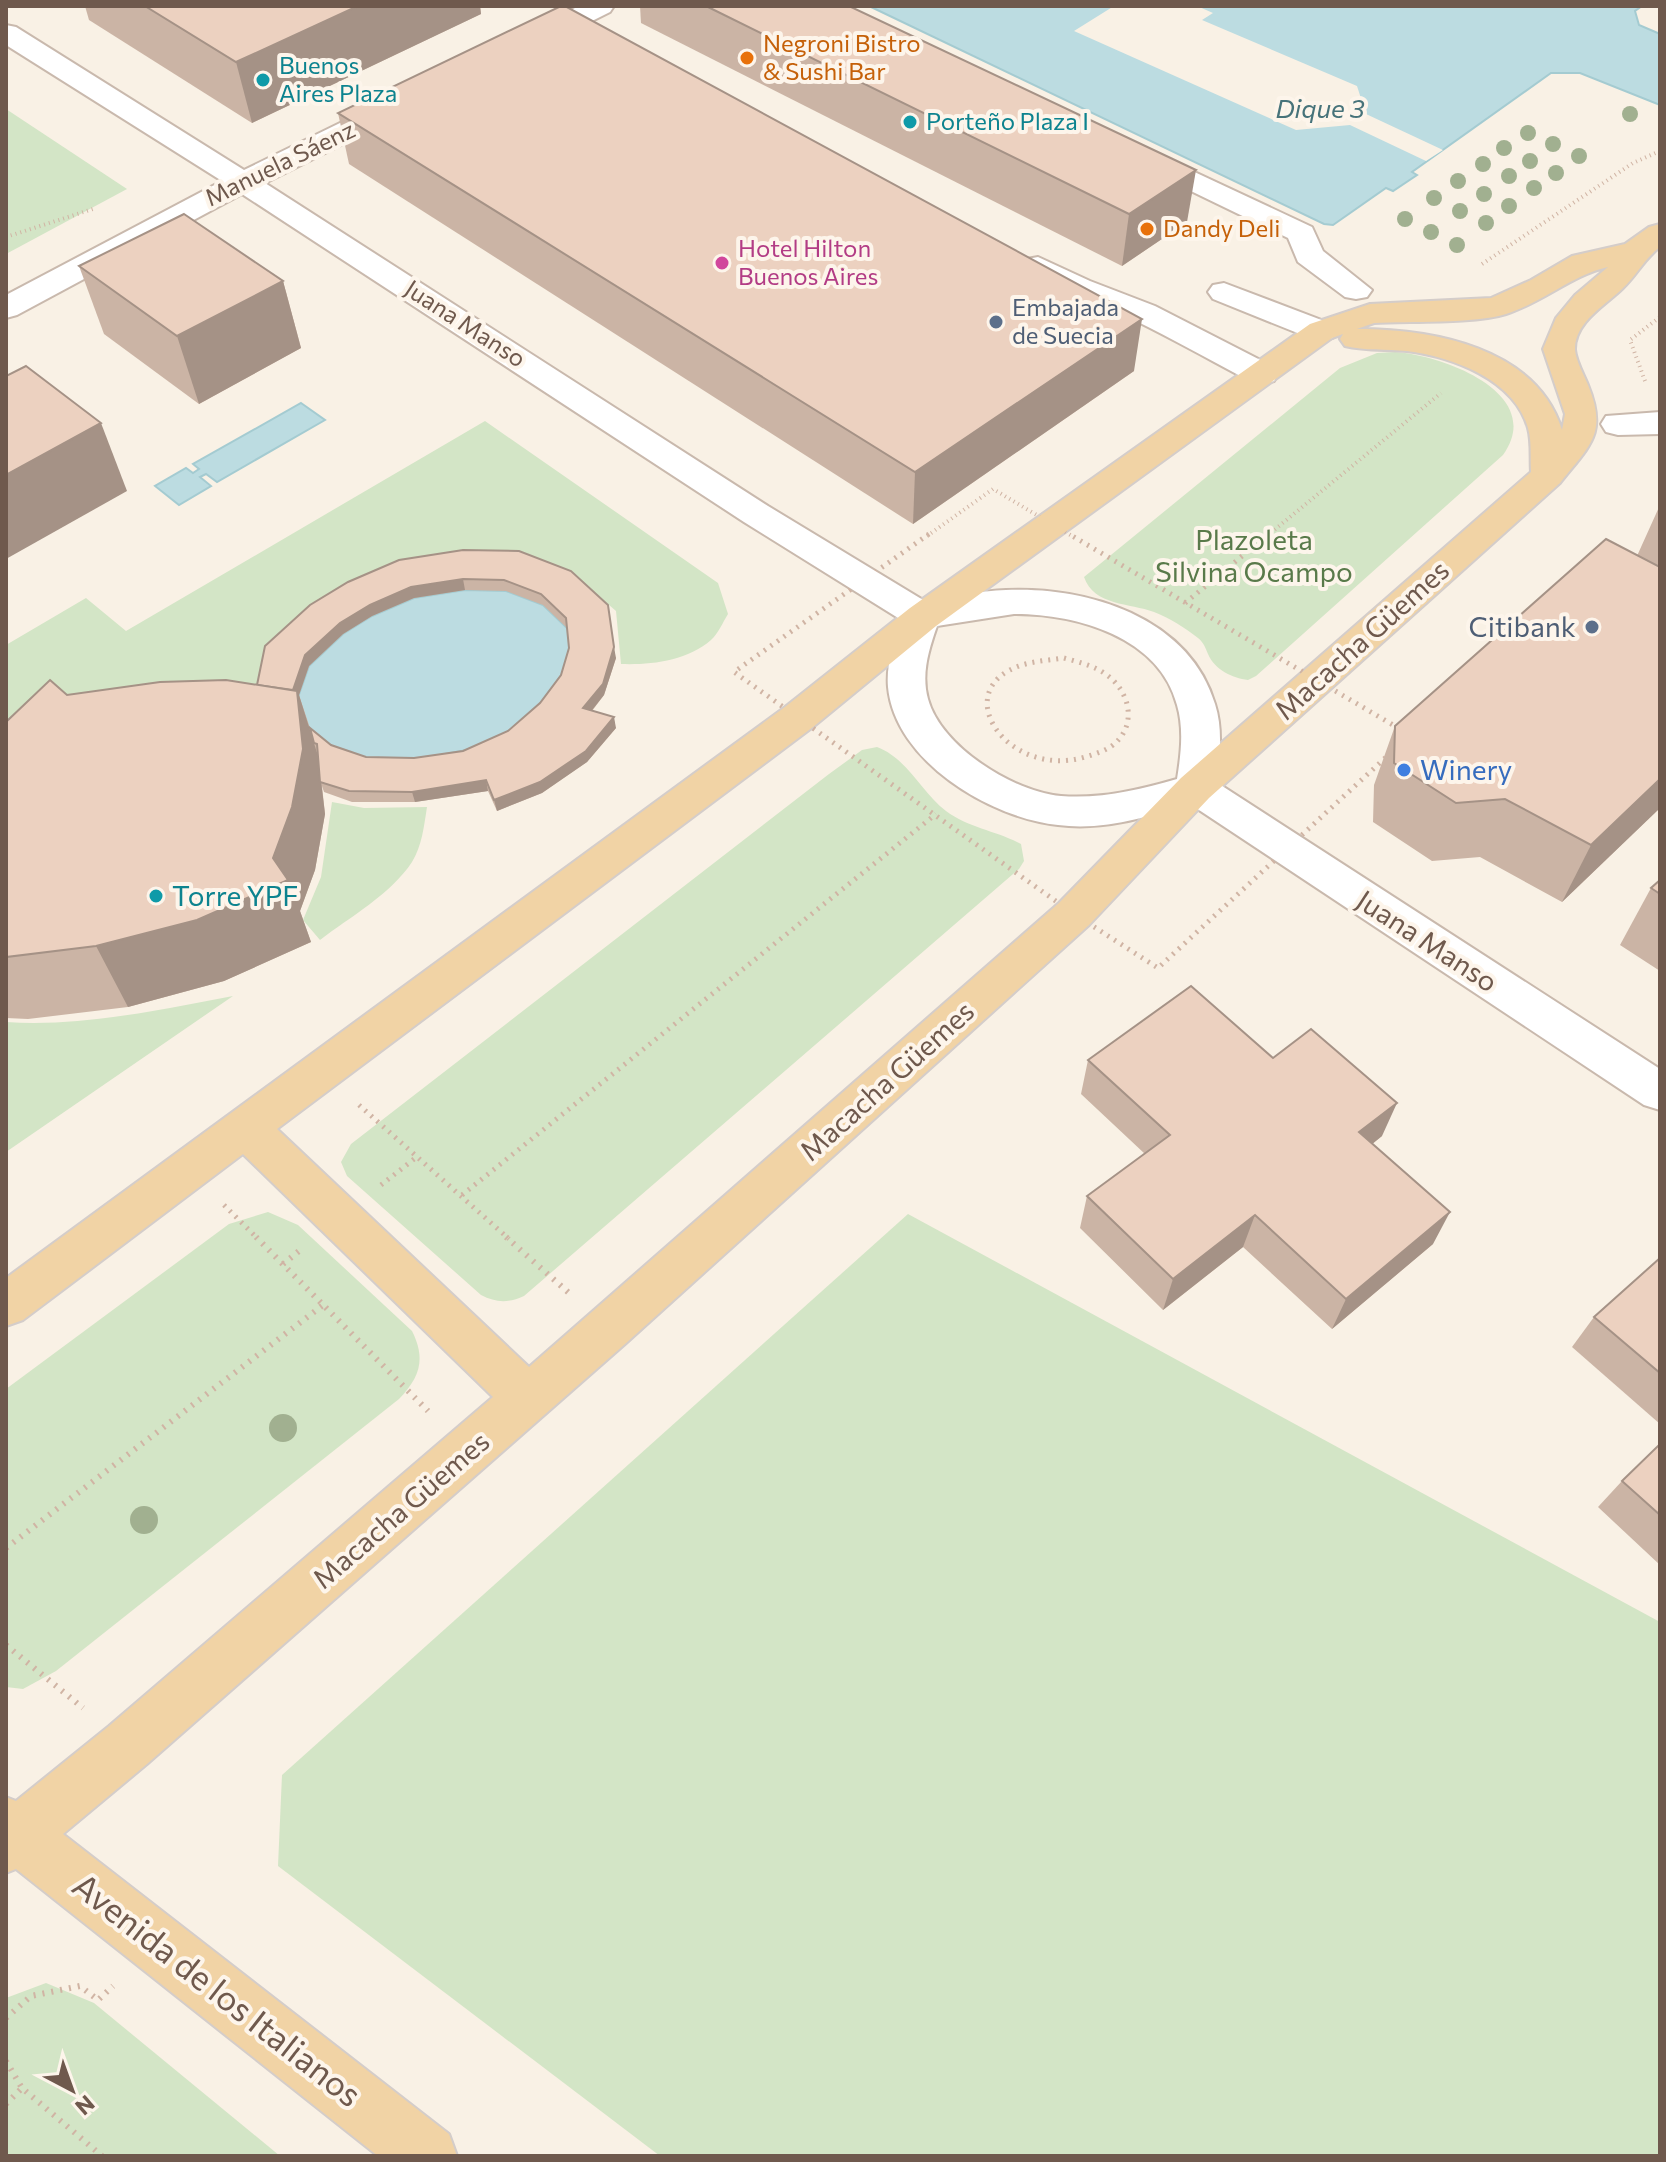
<svg xmlns="http://www.w3.org/2000/svg" width="1666" height="2162" font-family="Commissioner,sans-serif">
  <style>
    .green { fill: #d3e5c6 }
    .water { fill: #bcdce1; stroke: #a4cbd1; stroke-width: 2 }
    .pier { fill: #f9f1e5 }
    .lines { fill: none; stroke-linecap: round; stroke-linejoin: round }
    .minor-casing { stroke: #c9b9ad; stroke-width: 4 }
    .major-casing { stroke: #d4cdca; stroke-width: 4 }
    .path-far2 { stroke: #d0b4a4; stroke-width: 4; stroke-dasharray: 1 4; stroke-linecap: butt }
    .path-far1 { stroke: #d0b4a4; stroke-width: 5; stroke-dasharray: 2 6; stroke-linecap: butt }
    .path { stroke: #d0b4a4; stroke-width: 6; stroke-dasharray: 2 7; stroke-linecap: butt }
    .minor { fill: #fff; fill-rule: evenodd }
    .major { fill: #f1d3a5; fill-rule: evenodd }
    .tree { fill: #a1b090 }
    .wall { fill: #cbb4a5; fill-rule: evenodd }
    .shaded-wall { fill: #a59286 }
    .building { fill: #ecd1c0; stroke: #a59286; stroke-width: 2 }
    .food-dot { fill: #e8710a; stroke: #fdf5eb; stroke-width: 3 }
    .culture-dot { fill: #0f9aa8; stroke: #fdf5eb; stroke-width: 3 }
    .hotel-dot { fill: #d1479c; stroke: #fdf5eb; stroke-width: 3 }
    .service-dot { fill: #5c6f8a; stroke: #fdf5eb; stroke-width: 3 }
    .shop-dot { fill: #3f7fe0; stroke: #fdf5eb; stroke-width: 3 }
    .labels { text-anchor: middle; stroke-width: 8; stroke-linejoin: round; paint-order: stroke }
    .far-food-label { font-size: 24px; fill: #c56008; stroke: #fdf5eb; text-anchor: start }
    .far-culture-label { font-size: 24px; fill: #0d838f; stroke: #fdf5eb; text-anchor: start }
    .far-street-label { font-size: 24px; fill: #6f594d; stroke: #fdf5eb }
    .far-hotel-label { font-size: 24px; fill: #b23c85; stroke: #fdf5eb; text-anchor: start }
    .far-service-label { font-size: 24px; fill: #4e5e75; stroke: #fdf5eb; text-anchor: start }
    .far-water-label { font-size: 26px; font-style: italic; fill: #47737a; stroke: #fdf5eb }
    .park-label { font-size: 28px; fill: #597a4a; stroke: #fdf5eb }
    .service-label { font-size: 28px; fill: #4e5e75; stroke: #fdf5eb; text-anchor: end }
    .street-label { font-size: 28px; fill: #6f594d; stroke: #fdf5eb }
    .shop-label { font-size: 28px; fill: #366cbe; stroke: #fdf5eb; text-anchor: start }
    .culture-label { font-size: 28px; fill: #0d838f; stroke: #fdf5eb; text-anchor: start }
    .near-street-label { font-size: 34px; fill: #6f594d; stroke: #fdf5eb }
  </style>
  <rect width="100%" height="100%" fill="#f9f1e5"/>
  <g class="green">
    <polygon points="6,109 127,189 6,254"/>
    <path d="M1395,352C1442,355 1547,393 1503,455L1256,676L1248,680C1232,678 1215,670 1208,654C1205,647 1204,643 1198,638C1185,628 1170,618 1154,612C1130,603 1094,606 1084,577L1340,368L1377,353Z"/>
    <path d="M485,421L718,583L728,614C723,622 718,634 711,640C687,661 651,665 621,664L616,611L579,579L526,556L266,649L251,705L6,811V645L86,598L126,631Z"/>
    <path d="M877,747C907,758 921,792 946,811C969,828 997,831 1021,844L1024,861L1019,869L524,1296C509,1303 496,1303 481,1295L347,1176L341,1162L351,1144L829,774L862,750Z"/>
    <path d="M332,802L364,808L427,807C424,826 422,846 412,862C391,894 350,917 320,940L303,920L321,877Z"/>
    <path d="M233,996L6,1152V1022C82,1027 159,1010 233,996Z"/>
    <path d="M268,1212L298,1225L412,1331C426,1359 420,1377 399,1399L56,1671L23,1689L6,1687V1389L229,1224Z"/>
    <polygon points="908,1214 1660,1622 1660,2156 660,2156 278,1866 282,1775"/>
    <polygon points="46,1983 94,2003 280,2156 6,2156 6,1998"/>
  </g>
  <g class="water">
    <polygon points="869,6 1642,6 1635,11 1639,25 1660,34 1660,105 1580,73 1551,73 1412,172 1417,175 1393,191 1386,188 1333,225 1324,224"/>
    <polygon points="301,403 325,420 217,482 206,474 200,477 211,486 179,505 155,486 186,468 193,473 199,469 193,464"/>
    <polygon points="465,590 506,591 543,605 568,629 571,658 563,686 510,742 369,768 308,735 296,703 309,666 343,634 372,616 414,598"/>
  </g>
  <polygon class="pier" points="1114,6 1197,6 1213,13 1202,20 1357,86 1366,114 1443,150 1426,161 1350,125 1296,130 1074,31"/>
  <g class="lines">
    <g class="minor-casing">
      <g id="minor">
        <polygon points="579,6 614,6 610,12 538,48 528,50 518,48 514,42 518,36"/>
        <path d="M6,25L16,27L244,170L385,101L395,98L405,101L409,107L405,113L265,183L768,506L928,603C954,597 979,591 1006,590C1087,586 1189,617 1215,704C1223,729 1220,756 1216,782L1660,1069V1110L1644,1105L1190,804C1147,817 1103,831 1058,825C990,818 895,761 888,687C886,664 894,642 903,621L744,522L242,194L17,315L6,318V295L222,181L6,45ZM1014,614C1075,614 1159,636 1177,705C1184,729 1181,754 1177,779C1139,790 1101,799 1061,796C1014,792 941,747 928,699C921,674 929,649 937,626Z"/>
        <polygon points="1141,147 1312,227 1323,251 1372,290 1367,297 1356,299 1345,297 1298,262 1288,238 1131,162 1126,156 1131,150"/>
        <path d="M1038,257L1090,281L1155,306L1274,367L1278,374L1274,381L1262,384L1250,381C1212,361 1173,339 1134,320C1106,307 1039,291 1022,266L1027,259Z"/>
        <polygon points="1224,283 1332,324 1337,331 1332,338 1321,341 1310,338 1213,299 1208,292 1213,285"/>
        <polygon points="1660,412 1660,434 1618,435 1606,432 1601,424 1606,416"/>
      </g>
    </g>
    <g class="major-casing">
      <path id="major" d="M1660,224V247C1644,259 1637,275 1623,288C1606,305 1574,322 1575,350C1576,361 1584,375 1588,385C1608,434 1590,445 1560,483L1209,798L1089,925L625,1344L147,1764L63,1834L449,2134L457,2156H378L16,1869L6,1873V1797L16,1801L109,1726L493,1397L243,1154L23,1320L6,1326V1278L785,707L910,608L1310,324L1370,304L1491,298L1531,280L1572,256L1625,244L1649,227ZM1608,267L1575,295L1556,318L1543,349L1565,414L1562,430C1536,347 1432,329 1357,329L1374,323C1409,321 1475,324 1506,314C1542,303 1572,275 1608,267ZM1343,334L1340,339L1345,346C1365,351 1386,349 1407,351C1452,357 1514,379 1528,428C1532,442 1530,457 1531,472L1181,778L1059,903L529,1367L277,1129L813,727L936,626L1332,338Z"/>
    </g>
    <g class="path-far2">
      <polyline points="6,237 96,208"/>
      <polyline points="1482,264 1633,163 1660,151"/>
      <polyline points="1645,381 1630,340 1660,317"/>
      <polyline points="927,536 993,489 1072,536"/>
      <polyline points="1267,536 1441,393"/>
    </g>
    <g class="path-far1">
      <polyline points="929,534 734,672 1074,914 1158,968 1410,735 1069,534"/>
      <polyline points="1185,603 1269,534"/>
      <path d="M1064,658C1078,662 1092,665 1104,673C1129,689 1139,724 1113,745C1105,751 1095,754 1085,757C1007,780 946,689 1022,665C1035,661 1050,660 1064,658Z"/>
      <polyline points="359,1105 509,1239"/>
      <polyline points="381,1185 418,1156"/>
      <polyline points="462,1195 936,814"/>
      <polyline points="224,1205 258,1239"/>
    </g>
    <g class="path">
      <polyline points="256,1237 428,1411"/>
      <polyline points="506,1237 569,1293"/>
      <polyline points="283,1264 299,1251"/>
      <polyline points="6,1548 323,1305"/>
      <polyline points="6,1645 83,1708"/>
      <polyline points="6,2018 31,1996 80,1986 98,2000 113,1986"/>
      <polyline points="6,2061 22,2088 102,2156"/>
      <polyline points="6,2104 22,2088"/>
    </g>
    <use href="#minor" class="minor"/>
    <use href="#major" class="major"/>
  </g>
  <g class="tree">
    <circle cx="1630" cy="114" r="8"/>
    <circle cx="1528" cy="133" r="8"/>
    <circle cx="1553" cy="144" r="8"/>
    <circle cx="1504" cy="148" r="8"/>
    <circle cx="1579" cy="156" r="8"/>
    <circle cx="1530" cy="161" r="8"/>
    <circle cx="1483" cy="164" r="8"/>
    <circle cx="1556" cy="173" r="8"/>
    <circle cx="1509" cy="176" r="8"/>
    <circle cx="1458" cy="181" r="8"/>
    <circle cx="1534" cy="188" r="8"/>
    <circle cx="1484" cy="194" r="8"/>
    <circle cx="1434" cy="198" r="8"/>
    <circle cx="1509" cy="206" r="8"/>
    <circle cx="1460" cy="211" r="8"/>
    <circle cx="1405" cy="219" r="8"/>
    <circle cx="1486" cy="223" r="8"/>
    <circle cx="1431" cy="232" r="8"/>
    <circle cx="1457" cy="245" r="8"/>
    <circle cx="283" cy="1428" r="14"/>
    <circle cx="144" cy="1520" r="14"/>
  </g>
  <g class="wall">
    <polygon points="85,6 480,6 481,14 252,123 89,20"/>
    <polygon points="640,6 849,6 1187,222 1122,266 641,23"/>
    <polygon points="338,113 1134,371 913,524 349,164"/>
    <polygon points="79,266 283,281 301,348 199,404 104,334"/>
    <polygon points="1660,505 1660,808 1562,902 1480,857 1432,861 1373,822 1374,785 1395,726 1637,556"/>
    <path d="M519,551L616,658L604,695L592,711L616,728L587,762L542,793L497,811L488,791L415,802H352L324,792L322,786L325,814L315,870L300,911L311,942L224,981L128,1007L28,1019L6,1018V722L67,695L257,685L265,646ZM465,590L506,591L543,605L567,628L569,648L561,675L540,703L508,731L463,751L414,758L366,757L331,745L310,728L299,695L309,666L343,634L372,616L414,598Z"/>
    <polygon points="1660,880 1660,971 1620,945 1651,888"/>
    <polygon points="1273,1058 1382,1136 1372,1144 1433,1244 1332,1329 1243,1247 1163,1310 1080,1228 1087,1196 1145,1154 1081,1094 1088,1060"/>
    <polygon points="1660,1258 1660,1424 1572,1347 1594,1317"/>
    <polygon points="1660,1444 1660,1565 1598,1507 1622,1481"/>
  </g>
  <g class="shaded-wall">
    <polygon points="358,6 480,6 481,14 252,123 236,62"/>
    <polygon points="1196,170 1187,222 1122,266 1129,214"/>
    <polygon points="283,281 301,348 199,404 177,336"/>
    <polygon points="1142,319 1134,371 913,524 915,472"/>
    <polygon points="101,423 127,491 6,559 6,475"/>
    <polygon points="463,579 465,590 414,598 372,616 343,634 309,666 299,695 318,756 325,814 315,870 300,911 311,942 224,981 128,1007 96,946 273,858 292,692 305,655 340,623 370,605 411,587"/>
    <polygon points="614,647 616,658 604,695 585,719 583,708"/>
    <polygon points="614,717 616,728 587,762 542,793 497,811 494,800"/>
    <polygon points="1660,779 1660,808 1562,902 1591,845"/>
    <polygon points="486,780 488,791 415,802 412,792"/>
    <polygon points="1397,1103 1382,1136 1345,1166 1359,1132"/>
    <polygon points="1450,1212 1433,1244 1332,1329 1346,1299"/>
    <polygon points="1255,1215 1243,1247 1163,1310 1173,1279"/>
  </g>
  <g class="building">
    <polygon points="145,6 358,6 236,62"/>
    <polygon points="561,6 565,6 1142,319 915,472 338,113"/>
    <polygon points="706,6 849,6 1196,170 1129,214"/>
    <polygon points="184,214 283,281 177,336 79,266"/>
    <polygon points="26,366 101,423 6,475 6,376"/>
    <polygon points="1606,539 1660,567 1660,779 1591,845 1505,799 1456,803 1394,763 1395,726"/>
    <polygon points="463,550 519,551 571,571 608,605 614,647 603,684 583,708 614,717 586,751 540,782 494,800 486,780 412,792 349,791 320,782 317,744 314,743 310,728 331,745 366,757 414,758 463,751 508,731 540,703 561,675 569,648 566,618 541,594 504,580 463,579 411,587 370,605 340,623 305,655 293,690 257,685 265,646 310,605 348,582 399,560"/>
    <polygon points="50,680 67,695 160,682 226,680 297,691 303,749 292,807 273,858 288,880 197,920 96,946 6,957 6,722"/>
    <polygon points="1660,880 1660,894 1651,888"/>
    <polygon points="1191,986 1273,1058 1311,1029 1397,1103 1359,1132 1450,1212 1346,1299 1255,1215 1173,1279 1087,1196 1170,1135 1088,1060"/>
    <polygon points="1660,1258 1660,1373 1594,1317"/>
    <polygon points="1660,1444 1660,1515 1622,1481"/>
  </g>
  <g class="food-dot">
    <circle cx="747" cy="58" r="8"/>
    <circle cx="1147" cy="229" r="8"/>
  </g>
  <g class="culture-dot">
    <circle cx="263" cy="80" r="8"/>
    <circle cx="910" cy="122" r="8"/>
    <circle cx="156" cy="896" r="8"/>
  </g>
  <circle class="hotel-dot" cx="722" cy="263" r="8"/>
  <g class="service-dot">
    <circle cx="996" cy="322" r="8"/>
    <circle cx="1592" cy="627" r="8"/>
  </g>
  <circle class="shop-dot" cx="1404" cy="770" r="8"/>
  <g class="labels">
    <g class="far-food-label">
      <text x="763" y="52">Negroni Bistro<tspan x="763" dy="28">&amp; Sushi Bar</tspan></text>
      <text x="1163" y="237">Dandy Deli</text>
    </g>
    <g class="far-culture-label">
      <text x="279" y="74">Buenos<tspan x="279" dy="28">Aires Plaza</tspan></text>
      <text x="926" y="130">Porteño Plaza I</text>
    </g>
    <g class="far-street-label">
      <text transform="translate(280 164) rotate(-26)" y="8">Manuela Sáenz</text>
      <text transform="translate(465 324) rotate(33)" y="8">Juana Manso</text>
    </g>
    <g class="far-hotel-label">
      <text x="738" y="257">Hotel Hilton<tspan x="738" dy="28">Buenos Aires</tspan></text>
    </g>
    <g class="far-service-label">
      <text x="1012" y="316">Embajada<tspan x="1012" dy="28">de Suecia</tspan></text>
    </g>
    <g class="far-water-label">
      <text x="1320" y="118">Dique 3</text>
    </g>
    <g class="park-label">
      <text x="1254" y="550">Plazoleta<tspan x="1254" dy="32">Silvina Ocampo</tspan></text>
    </g>
    <g class="service-label">
      <text x="1576" y="637">Citibank</text>
    </g>
    <g class="street-label">
      <text transform="translate(1362 640) rotate(-42)" y="10">Macacha Güemes</text>
      <text transform="translate(1427 941) rotate(33)" y="10">Juana Manso</text>
      <text transform="translate(887 1081) rotate(-42)" y="10">Macacha Güemes</text>
      <text transform="translate(401 1510) rotate(-41)" y="10">Macacha Güemes</text>
    </g>
    <g class="shop-label">
      <text x="1420" y="780">Winery</text>
    </g>
    <g class="culture-label">
      <text x="172" y="906">Torre YPF</text>
    </g>
    <g class="near-street-label">
      <text transform="translate(217 1990) rotate(38)" y="12">Avenida de los Italianos</text>
    </g>
  </g>
  <rect width="1666" height="2162" fill="none" stroke="#6f594d" stroke-width="16"/>
  <g transform="translate(72 2090) rotate(139)" stroke="#fdf5eb" stroke-width="6" paint-order="stroke">
  <path d="M0-6L14 30L0 20L-14 30Z" fill="#6f594d"/>
  <text y="-12" font-size="22" font-weight="bold" text-anchor="middle" fill="#6f594d">N</text>
  </g>
</svg>
